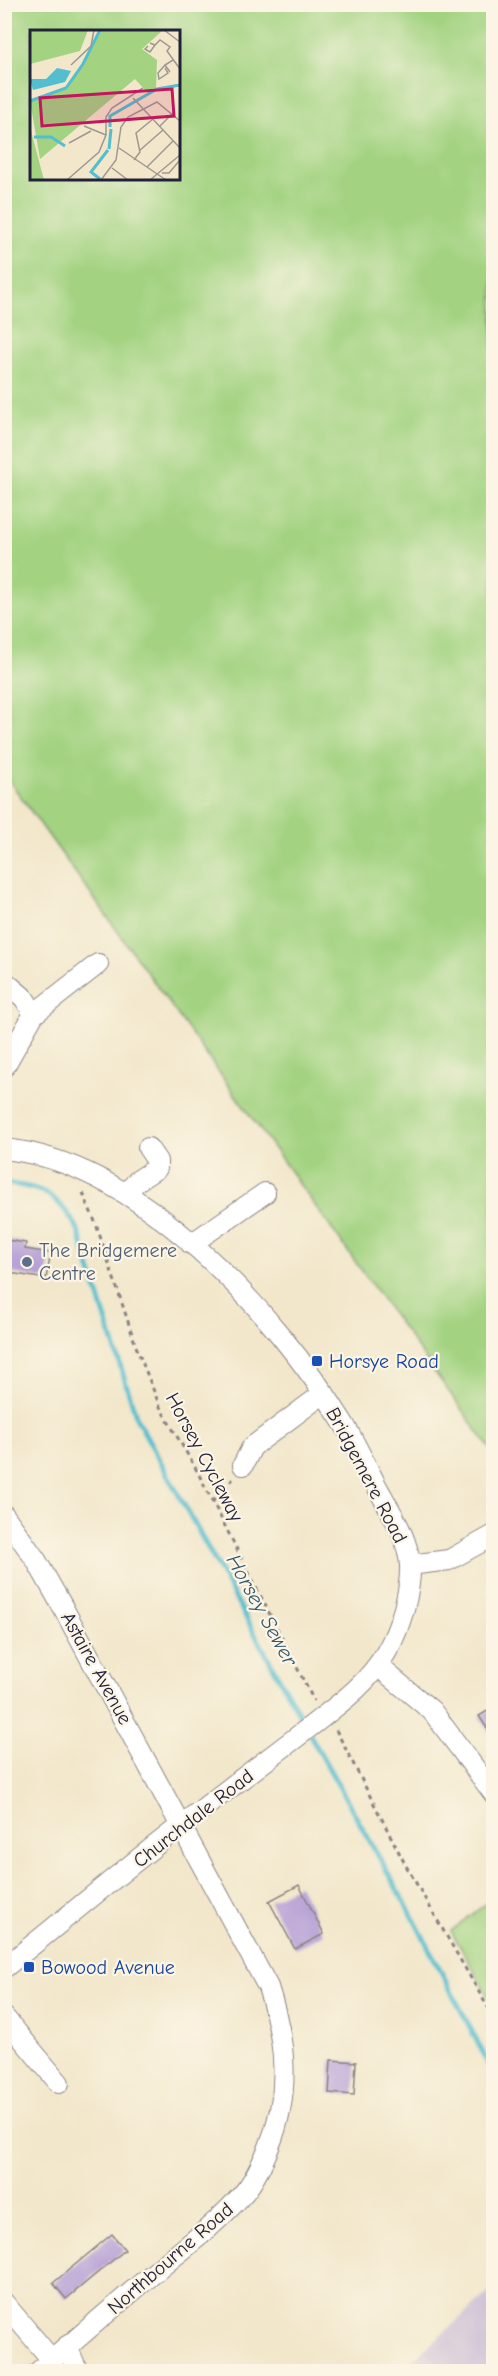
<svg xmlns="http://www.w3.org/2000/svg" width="498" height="2376" font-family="'Comic Neue',sans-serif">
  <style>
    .industrial { fill: #cbbfd5 }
    .green { fill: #a3d381; stroke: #627a5e; stroke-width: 1.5; fill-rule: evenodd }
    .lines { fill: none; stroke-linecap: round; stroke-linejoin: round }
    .stream { stroke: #53becf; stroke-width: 5 }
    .building { fill: #b59fd6 }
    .minor-casing { stroke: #8a8483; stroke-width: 22 }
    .path { stroke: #8a8483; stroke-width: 3; stroke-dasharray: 4.5 4.5; stroke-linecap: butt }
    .minor { stroke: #fff; stroke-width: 20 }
    .service-dot { fill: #5c6f8a; stroke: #fcf5e5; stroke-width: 2 }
    .transit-dot { fill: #1a4fb4; stroke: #fcf5e5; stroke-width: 2 }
    .labels { text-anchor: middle; stroke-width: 4.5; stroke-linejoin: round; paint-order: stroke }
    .service-label { font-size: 20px; fill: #4e5e75; stroke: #fcf5e5; text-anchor: start }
    .transit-label { font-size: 20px; fill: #164399; stroke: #fcf5e5; text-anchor: start }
    .street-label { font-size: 20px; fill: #22223b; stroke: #fcf5e5 }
    .water-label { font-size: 21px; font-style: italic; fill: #33596f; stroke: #fcf5e5 }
    .inset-river { fill: none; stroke: #53becf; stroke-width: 3 }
    .inset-road { fill: none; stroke: #9f9891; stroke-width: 1.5 }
    .view { fill: #c2185b; fill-opacity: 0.15; stroke: #c2185b; stroke-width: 3 }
    .inset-edge { fill: none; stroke: #22223b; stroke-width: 3 }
  </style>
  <rect width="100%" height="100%" fill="#fcf5e5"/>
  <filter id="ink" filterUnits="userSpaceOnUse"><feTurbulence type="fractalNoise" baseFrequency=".0167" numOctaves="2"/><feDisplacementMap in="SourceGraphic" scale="12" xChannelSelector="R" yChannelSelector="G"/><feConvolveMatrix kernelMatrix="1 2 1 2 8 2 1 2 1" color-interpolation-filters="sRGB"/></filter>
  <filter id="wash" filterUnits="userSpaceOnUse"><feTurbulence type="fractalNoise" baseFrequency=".008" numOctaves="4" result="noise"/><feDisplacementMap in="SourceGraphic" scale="24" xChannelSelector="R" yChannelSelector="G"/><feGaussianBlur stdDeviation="1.35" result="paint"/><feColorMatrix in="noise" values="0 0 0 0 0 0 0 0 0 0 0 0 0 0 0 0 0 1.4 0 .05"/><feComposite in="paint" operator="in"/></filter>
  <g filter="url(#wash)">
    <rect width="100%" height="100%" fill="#f2e7cb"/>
    <polygon class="industrial" points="493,2289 493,2371 400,2371"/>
    <g class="green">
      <path d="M4,5H493V1453L5,775ZM32,32H178V178H32Z"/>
      <polygon points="493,1898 493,2004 451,1931"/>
    </g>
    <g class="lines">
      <g class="stream">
        <path d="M4,1183C46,1189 53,1192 77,1227L137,1419L305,1725"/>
        <polyline points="309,1733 415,1921 494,2074"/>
      </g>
    </g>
    <g id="blocks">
      <g class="building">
        <polygon points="4,1232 8,1233 7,1240 26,1243 25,1249 51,1253 46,1279 4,1272"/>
        <polygon points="494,1707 494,1739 479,1716"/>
        <polygon points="299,1885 324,1934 295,1949 269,1901"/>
        <polygon points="331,2060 356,2062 354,2095 329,2093"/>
        <polygon points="112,2234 125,2250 66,2299 53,2283"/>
      </g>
    </g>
  </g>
  <g filter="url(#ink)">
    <use href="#blocks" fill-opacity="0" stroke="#8a8483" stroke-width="1.5"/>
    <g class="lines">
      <g class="minor-casing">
        <g id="minor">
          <polyline points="4,981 24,998 34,1014"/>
          <polyline points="4,1067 34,1014 98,964"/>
          <path d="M4,1149C140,1162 276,1314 344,1424C354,1441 363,1460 372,1477C385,1504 408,1534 410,1565C411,1592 400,1628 387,1651C368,1685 335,1707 306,1730C269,1758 232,1786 196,1814C131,1863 68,1917 4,1968"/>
          <polyline points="127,1193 137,1181 157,1168 157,1161 148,1148"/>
          <polyline points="191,1244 265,1193"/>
          <polyline points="243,1465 252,1447 324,1393"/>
          <path d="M4,1515L36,1560L61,1604L268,1987C286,2042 291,2093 269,2147C262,2164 254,2182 242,2195C218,2222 188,2245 160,2268C119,2302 79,2337 38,2372"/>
          <polyline points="410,1565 449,1560 494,1535"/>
          <polyline points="378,1666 432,1711 494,1794"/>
          <polyline points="4,2017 59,2083"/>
          <polyline points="4,2303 52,2360"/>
          <polyline points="67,2346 78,2372"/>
        </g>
      </g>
      <g class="path">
        <polyline points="83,1193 96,1224 137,1349 161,1409 196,1469 314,1701"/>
        <polyline points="212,1502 233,1479"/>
        <polyline points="336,1730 405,1864 494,2018"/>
      </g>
      <use href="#minor" class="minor"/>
    </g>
  </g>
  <circle class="service-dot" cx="27" cy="1262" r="6"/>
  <g class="transit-dot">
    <rect x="311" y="1355" width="12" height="12" rx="3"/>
    <rect x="23" y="1961" width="12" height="12" rx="3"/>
  </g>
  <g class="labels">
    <g class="service-label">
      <text x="39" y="1257">The Bridgemere<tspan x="39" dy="23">Centre</tspan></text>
    </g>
    <g class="transit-label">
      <text x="329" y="1368">Horsye Road</text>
      <text x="41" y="1974">Bowood Avenue</text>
    </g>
    <g class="street-label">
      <text transform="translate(205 1457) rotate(62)" y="7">Horsey Cycleway</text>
      <text transform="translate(367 1475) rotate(62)" y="7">Bridgemere Road</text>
      <text transform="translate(97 1668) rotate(61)" y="7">Astaire Avenue</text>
      <text transform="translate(193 1818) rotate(-38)" y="7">Churchdale Road</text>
      <text transform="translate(170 2258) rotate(-41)" y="7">Northbourne Road</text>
    </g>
    <g class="water-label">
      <text transform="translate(262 1610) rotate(61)" y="7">Horsey Sewer</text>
    </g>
  </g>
  <g transform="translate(30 30)">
    <rect width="150" height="150" fill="#f2e7cb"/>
    <path d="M0,0H58L50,21L0,34ZM70,0L132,1L112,19L127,30L126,58L118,63L105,49L10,129L0,71L36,57L54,34ZM0,97L9,131L14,150H0Z" fill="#a3d381"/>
    <path d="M27,38L41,41L35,52L3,60L0,49H16Z" fill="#53becf"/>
    <path class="inset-river" d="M0,71L36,58L53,34L70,0M80,97V86L127,59L150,55M4,107H21L35,116M79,119L81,99M70,149L61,142L78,120"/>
    <path class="inset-road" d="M134,0L150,12M120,13L125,15L130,10L140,17L137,21L150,39M118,16L115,19L120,22L125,15M41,35L61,16L64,0M135,38L138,43L129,49L128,43L135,35M140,42L135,35L143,30M103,68L150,118M54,96L76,105M130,96L143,83M39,113L61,101M89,118L136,150M109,121L133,100M104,130L110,122L106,103L123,89M117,137L143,111M82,138L98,150M132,143H139L150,130M37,150L69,122L76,105V87L82,78L113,58M71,150L86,130L91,97L98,87L127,72L150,91M120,150L150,125"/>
    <path class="view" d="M142,59L144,86L12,96L10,68Z"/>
    <rect width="150" height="150" class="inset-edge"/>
  </g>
  <rect width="498" height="2376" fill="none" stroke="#fcf5e5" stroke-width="24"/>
</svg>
